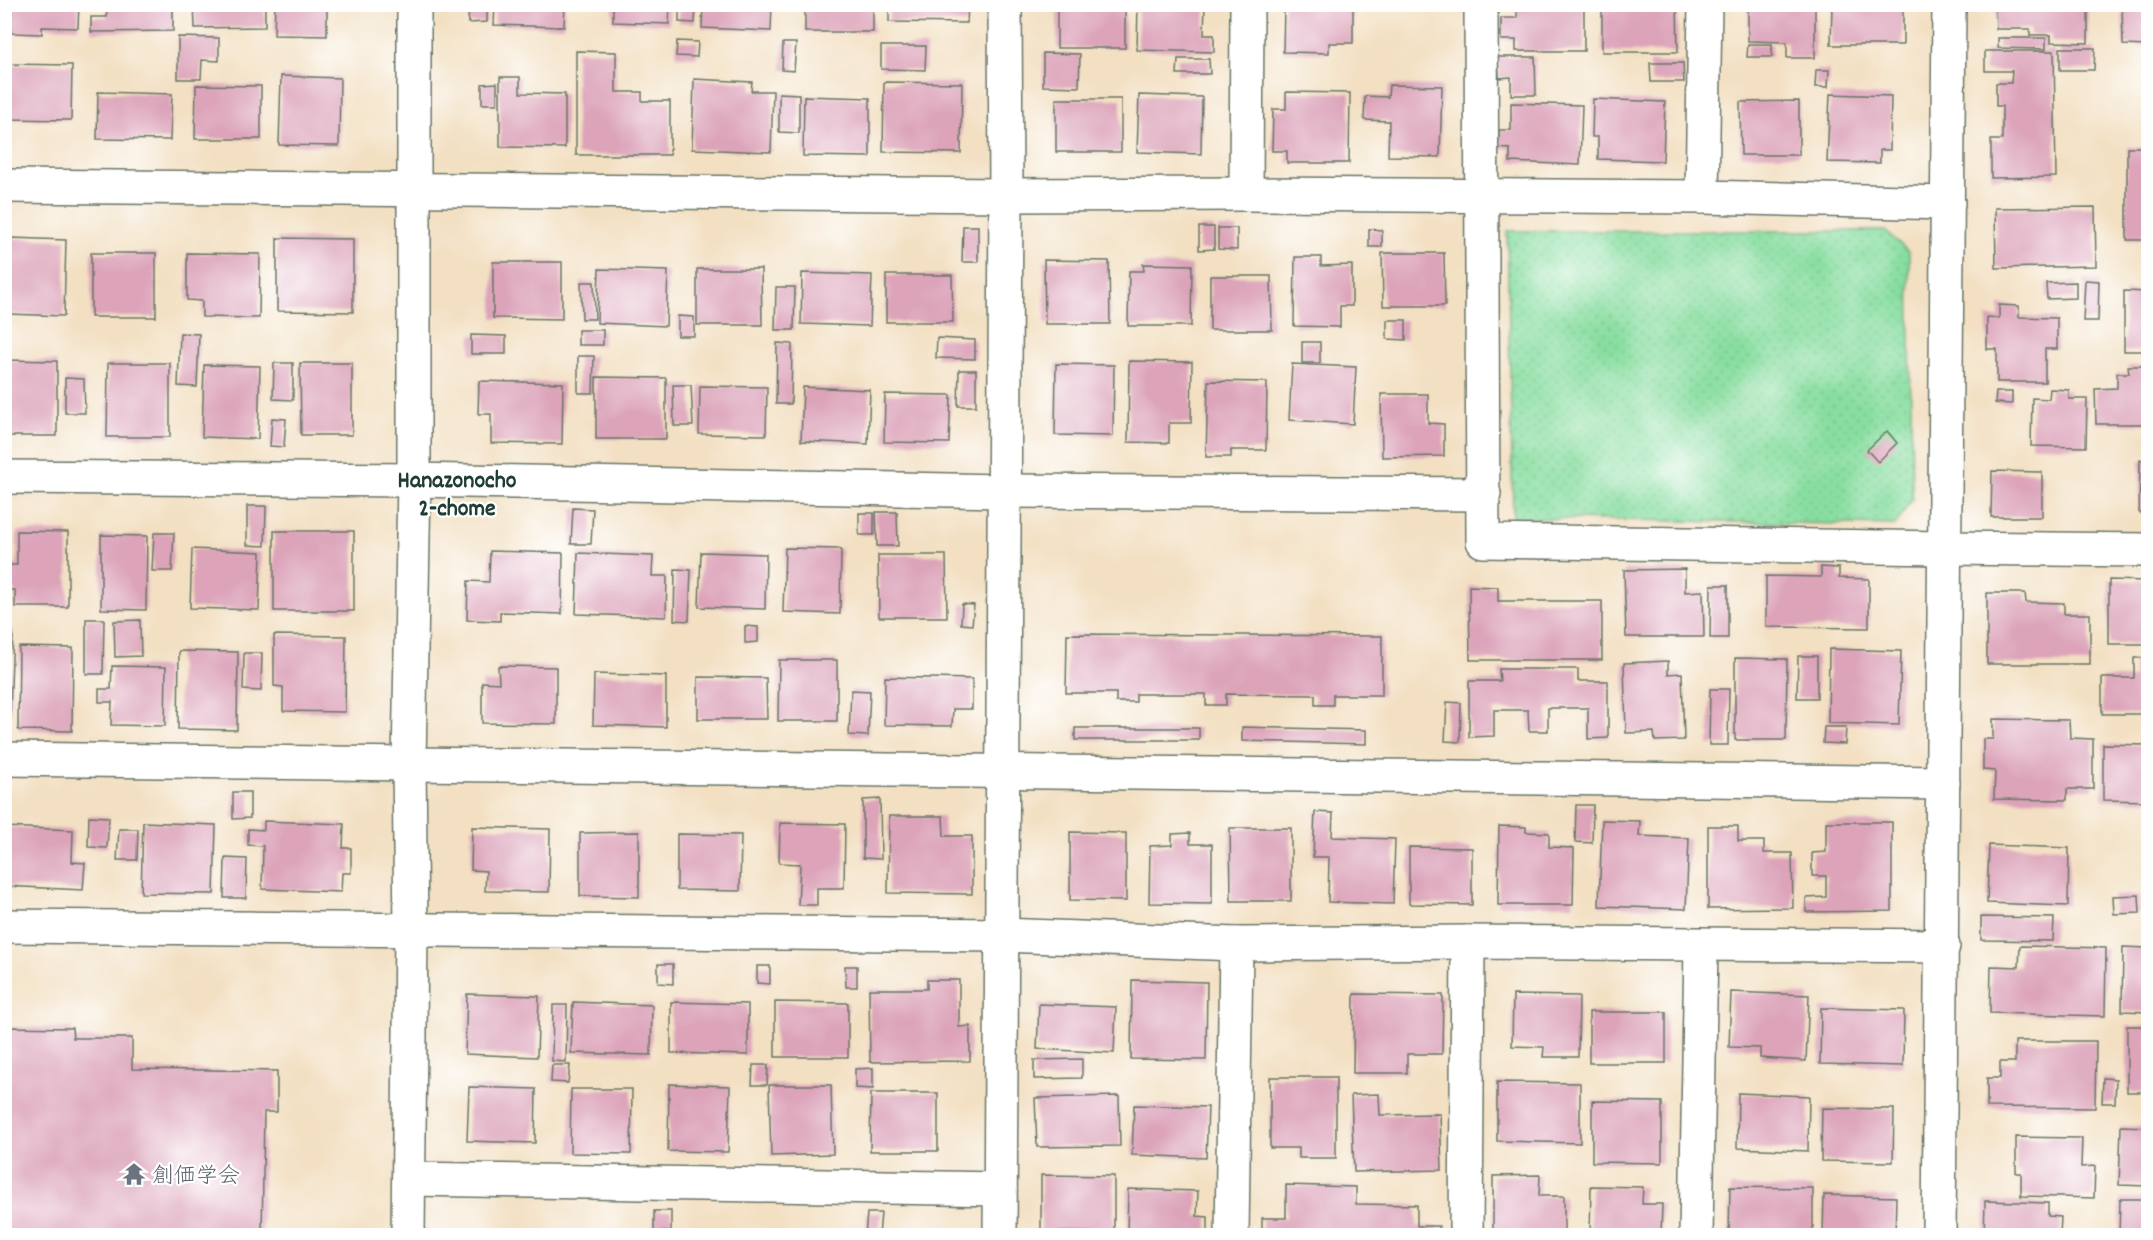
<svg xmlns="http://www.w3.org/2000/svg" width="2153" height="1240" font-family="Dekko,'Klee One',sans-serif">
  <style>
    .grass { fill: url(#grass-dots); stroke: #548e6a; stroke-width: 1.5 }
    .building { fill: #dca3b9 }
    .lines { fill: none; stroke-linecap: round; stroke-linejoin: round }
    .street-casing { stroke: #697666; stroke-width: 36 }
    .street { stroke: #fff; stroke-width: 33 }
    .labels { text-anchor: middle; stroke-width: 4.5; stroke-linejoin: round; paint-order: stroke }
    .worship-label { font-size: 22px; fill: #5b616d; stroke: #fff; text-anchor: start }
    .neighbourhood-label { font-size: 24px; font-weight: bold; fill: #1f3d34; stroke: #fff }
  </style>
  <defs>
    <pattern id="grass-dots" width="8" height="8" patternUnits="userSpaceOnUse" patternTransform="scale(1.5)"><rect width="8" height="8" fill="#88dea0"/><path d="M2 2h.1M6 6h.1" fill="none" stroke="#75bf8a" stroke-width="1.8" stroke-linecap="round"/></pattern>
  </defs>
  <rect width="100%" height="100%" fill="#fff"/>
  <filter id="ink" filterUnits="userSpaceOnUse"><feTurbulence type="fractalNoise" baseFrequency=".0167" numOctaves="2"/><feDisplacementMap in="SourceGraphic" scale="12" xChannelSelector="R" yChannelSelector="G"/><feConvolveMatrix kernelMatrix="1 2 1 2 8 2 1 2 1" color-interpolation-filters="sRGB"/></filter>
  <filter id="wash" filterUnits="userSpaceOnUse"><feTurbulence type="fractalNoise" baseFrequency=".008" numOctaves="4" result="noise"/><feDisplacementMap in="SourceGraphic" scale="24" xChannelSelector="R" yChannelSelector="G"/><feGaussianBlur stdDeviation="1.35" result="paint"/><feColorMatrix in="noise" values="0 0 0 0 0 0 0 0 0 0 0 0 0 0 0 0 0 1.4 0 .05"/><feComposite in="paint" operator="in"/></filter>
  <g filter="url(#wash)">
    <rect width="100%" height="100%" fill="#f3e0c3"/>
    <polygon class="grass" points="1507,231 1885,231 1909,252 1912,499 1896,525 1513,518"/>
    <g id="blocks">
      <g class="building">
        <polygon points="11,4 79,4 78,28 42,27 42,34 11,33"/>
        <polygon points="106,4 173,4 173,31 91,32 91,17 107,17"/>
        <polygon points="194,4 265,4 265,27 195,28"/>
        <polygon points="275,4 327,4 327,36 274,35"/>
        <polygon points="469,4 487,4 487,22 468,23"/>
        <polygon points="495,4 565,4 564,27 494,25"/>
        <polygon points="613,4 670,4 669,24 613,22"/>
        <polygon points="679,4 696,4 695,23 679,22"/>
        <polygon points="703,4 772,4 771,31 702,28"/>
        <rect x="805" y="4" width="68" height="28"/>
        <polygon points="889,4 968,4 967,23 889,22"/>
        <rect x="1057" y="4" width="68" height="44"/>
        <polygon points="1138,4 1205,4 1204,35 1214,35 1214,52 1137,50"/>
        <polygon points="1284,4 1353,4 1353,43 1329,43 1329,53 1283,52"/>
        <polygon points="1517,4 1584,4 1584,51 1516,51 1516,40 1501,40 1501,18 1517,18"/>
        <polygon points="1602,4 1677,4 1678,52 1602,52"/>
        <polygon points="1748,4 1815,4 1815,58 1787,58 1787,42 1748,41"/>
        <polygon points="1832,4 1903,4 1903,45 1831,45"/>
        <polygon points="1995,4 2088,4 2088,43 2051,42 2051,35 2030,35 2030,29 1996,29"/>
        <polygon points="2122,4 2148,4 2148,46 2123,45"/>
        <polygon points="178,37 219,38 219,61 202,60 201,79 178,79"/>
        <polygon points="1998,38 2046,38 2046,49 1998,48"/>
        <polygon points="677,41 698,42 697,57 676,56"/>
        <polygon points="783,43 796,43 794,71 782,70"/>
        <polygon points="1748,44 1772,44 1772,57 1747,57"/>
        <polygon points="881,46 926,46 925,70 881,69"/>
        <polygon points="2060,48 2095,48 2094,70 2060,70"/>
        <polygon points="576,51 616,52 616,92 642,92 642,101 670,101 670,155 576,155"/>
        <polygon points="1985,51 2054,51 2056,177 1991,178 1991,140 2002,140 2002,106 1996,106 1996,83 2011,83 2012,71 1985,71"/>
        <polygon points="1043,53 1080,54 1079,87 1043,86"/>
        <polygon points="1498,57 1535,57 1536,95 1511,95 1511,77 1499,78"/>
        <polygon points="1178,59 1209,59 1210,74 1177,74"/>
        <polygon points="1650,63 1683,63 1684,82 1651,82"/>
        <polygon points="4,64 72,65 71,120 4,119"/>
        <polygon points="1816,70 1829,70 1828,87 1815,87"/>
        <polygon points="281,76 340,78 339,146 279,145"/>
        <polygon points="500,77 520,77 520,93 565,94 565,148 500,147"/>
        <polygon points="694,79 752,82 751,91 773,91 771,152 692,149"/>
        <polygon points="884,82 962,83 961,153 883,152"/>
        <polygon points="497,83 497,104 482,104 482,84"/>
        <polygon points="196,85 261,86 261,139 195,139"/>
        <polygon points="1389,85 1442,86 1440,157 1388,156 1389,121 1364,120 1365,96 1388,97"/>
        <polygon points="98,92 172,94 170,140 97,139"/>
        <polygon points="1286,92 1350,93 1349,163 1287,163 1287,151 1272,151 1273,109 1286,109"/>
        <polygon points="779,93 799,94 799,133 779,132"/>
        <polygon points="1830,94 1891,96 1890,150 1880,150 1880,163 1827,162"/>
        <polygon points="1139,95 1202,97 1201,154 1137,152"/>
        <polygon points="804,96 870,98 870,157 803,156"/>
        <rect x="1056" y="99" width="65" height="53"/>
        <polygon points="1593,99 1665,102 1663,161 1598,159 1598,137 1592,137"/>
        <polygon points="1799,101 1799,155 1741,155 1740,102"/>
        <polygon points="1511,103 1582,105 1580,165 1510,162 1510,149 1498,148 1499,130 1511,130"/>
        <rect x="2127" y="147" width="21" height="93"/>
        <polygon points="2095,207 2096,266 1996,268 1995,208"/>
        <polygon points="963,226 978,226 978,262 962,262"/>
        <polygon points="1199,227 1214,227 1214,249 1199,250"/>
        <polygon points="1218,228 1237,228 1237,250 1218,249"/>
        <polygon points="1369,229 1382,230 1382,247 1369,247"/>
        <polygon points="11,238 66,240 64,316 8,314"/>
        <polygon points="277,238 353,239 353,312 277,311"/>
        <rect x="91" y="253" width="65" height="64"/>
        <polygon points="187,253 260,254 259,318 202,317 202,301 187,300"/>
        <polygon points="1382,253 1444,253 1445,306 1383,306"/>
        <polygon points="1295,257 1321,257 1321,266 1352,265 1352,306 1340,306 1340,327 1294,326"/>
        <polygon points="1044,260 1109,261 1110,324 1045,324"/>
        <polygon points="493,262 562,262 562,319 493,318"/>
        <polygon points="1143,264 1192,265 1191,326 1128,326 1129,271 1144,271"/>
        <polygon points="599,269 668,271 666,326 597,323"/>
        <polygon points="697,269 761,269 762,325 697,325"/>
        <polygon points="802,273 872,275 870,326 801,324"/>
        <polygon points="886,275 952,275 953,322 886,322"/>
        <polygon points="1210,276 1271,276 1272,330 1210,330"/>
        <polygon points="2085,280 2099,281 2098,321 2083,321"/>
        <polygon points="581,282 594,282 595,319 582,319"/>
        <polygon points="2076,282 2076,298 2047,299 2046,283"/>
        <polygon points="776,287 795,287 794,330 775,330"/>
        <polygon points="2124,291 2148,292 2148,351 2124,351"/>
        <polygon points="1999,305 2019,306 2019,317 2057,318 2057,349 2045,349 2045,382 1997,382 1997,349 1987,349 1987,317 1999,318"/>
        <polygon points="678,316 694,317 694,336 678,336"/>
        <polygon points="1387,320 1406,320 1406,340 1387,339"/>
        <rect x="578" y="330" width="25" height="15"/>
        <polygon points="180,333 199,334 197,387 178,386"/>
        <polygon points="471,335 506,336 506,354 471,354"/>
        <polygon points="937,338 975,340 975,359 936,358"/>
        <rect x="1302" y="342" width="18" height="21"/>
        <polygon points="777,343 792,344 791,404 776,404"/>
        <polygon points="578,356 594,356 593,393 578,393"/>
        <polygon points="5,360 57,361 57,436 5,436"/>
        <polygon points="1129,361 1192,362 1191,423 1169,423 1169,443 1128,442"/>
        <polygon points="108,363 170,363 170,437 107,437"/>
        <polygon points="274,363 293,363 293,400 273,399"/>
        <polygon points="300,363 352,363 352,435 301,435"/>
        <polygon points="1056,364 1114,365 1113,436 1055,435"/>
        <polygon points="1292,364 1356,367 1353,424 1289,420"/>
        <polygon points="204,365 260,366 258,439 202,437"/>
        <polygon points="2128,366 2148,366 2148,424 2096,424 2095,389 2117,388 2117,373 2129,373"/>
        <polygon points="959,370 976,370 976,406 958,406"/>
        <polygon points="596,377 666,378 666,439 596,439"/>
        <polygon points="65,378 84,379 85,413 65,413"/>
        <polygon points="479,381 563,383 562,444 491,443 491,414 478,414"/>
        <polygon points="1208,381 1267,382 1266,450 1231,450 1231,457 1206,457"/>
        <polygon points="673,385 691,385 693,426 674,426"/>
        <polygon points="700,386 767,387 766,435 699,434"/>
        <polygon points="803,387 870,390 868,444 801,441"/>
        <polygon points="2050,389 2069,390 2069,399 2087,399 2086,447 2031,446 2032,398 2049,399"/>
        <polygon points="1996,392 2012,392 2012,404 1995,403"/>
        <polygon points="885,394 951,395 949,443 884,442"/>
        <polygon points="1381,394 1428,394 1428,423 1444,424 1444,456 1382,457"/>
        <polygon points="272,418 286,419 284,447 270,446"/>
        <polygon points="1887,431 1897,443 1878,462 1867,450"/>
        <polygon points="2140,460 2148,460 2148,513 2139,513"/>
        <polygon points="1992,471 2042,472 2042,517 1991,517"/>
        <polygon points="247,506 266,506 265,546 247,545"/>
        <polygon points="573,508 593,509 591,544 571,544"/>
        <polygon points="876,512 897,512 898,546 877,546"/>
        <rect x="859" y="513" width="15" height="22"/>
        <polygon points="17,531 68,532 68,607 15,607 15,590 4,590 4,565 17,565"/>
        <rect x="274" y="531" width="80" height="80"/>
        <polygon points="154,533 174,533 172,571 152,571"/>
        <polygon points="101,535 147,536 146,610 101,609"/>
        <polygon points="785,548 841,549 840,614 783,612"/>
        <polygon points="192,549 261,552 259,610 190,608"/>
        <polygon points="490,551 563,553 562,614 500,612 500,621 467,620 468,581 489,582"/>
        <polygon points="701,552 766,554 765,609 699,607"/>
        <polygon points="578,553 653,556 652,576 667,576 666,617 576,614"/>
        <polygon points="878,555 946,555 947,617 879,617"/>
        <polygon points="1821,567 1839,568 1839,578 1869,579 1869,628 1766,627 1766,576 1821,577"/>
        <polygon points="675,569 691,570 689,621 674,620"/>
        <polygon points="1685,569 1685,592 1703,591 1704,637 1626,637 1624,570"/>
        <polygon points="2109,580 2148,581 2148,644 2109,644"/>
        <polygon points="1711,585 1728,585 1728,638 1710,638"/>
        <polygon points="1469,586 1498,587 1498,601 1602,601 1602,660 1470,660"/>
        <polygon points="1987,593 2025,593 2026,602 2064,603 2064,614 2090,614 2090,664 1987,664"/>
        <polygon points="962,604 974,605 972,625 961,624"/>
        <polygon points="86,619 104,619 103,674 86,674"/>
        <polygon points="140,620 141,656 115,657 114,621"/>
        <polygon points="745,626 758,627 758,642 745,643"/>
        <polygon points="4,631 13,632 10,713 4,712"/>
        <polygon points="1067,634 1382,636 1382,695 1333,695 1333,705 1315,705 1315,695 1226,694 1226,705 1206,705 1206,694 1136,694 1136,702 1116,702 1116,693 1066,693"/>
        <polygon points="274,635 346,636 345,712 283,711 283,687 274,686"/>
        <polygon points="19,647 73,648 72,731 18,730"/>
        <polygon points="1829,649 1901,651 1899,725 1828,723"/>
        <polygon points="179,651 238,652 237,730 178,729"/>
        <polygon points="244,653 262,653 261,691 243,690"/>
        <polygon points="1798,656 1817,656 1817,698 1797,698"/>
        <polygon points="1735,658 1787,659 1786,740 1735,740"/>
        <polygon points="2134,658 2148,658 2148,714 2102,714 2102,678 2134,678"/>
        <polygon points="779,660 837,660 837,721 778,721"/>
        <polygon points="1668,661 1668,674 1682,673 1684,740 1655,741 1654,732 1626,733 1624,663"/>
        <polygon points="112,666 166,667 165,726 111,725 112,702 99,702 99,689 111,689"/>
        <polygon points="498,666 556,667 556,724 482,723 482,682 499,683"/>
        <polygon points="1499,669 1578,669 1578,681 1608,681 1608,738 1588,739 1588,708 1548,708 1548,731 1529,731 1528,710 1494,710 1494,736 1469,737 1469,681 1500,681"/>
        <polygon points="594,674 666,676 666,727 593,725"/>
        <polygon points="698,677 766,678 767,719 698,719"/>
        <polygon points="885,677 972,679 972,709 953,709 952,726 884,725"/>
        <polygon points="1710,689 1729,689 1728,745 1709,745"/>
        <polygon points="851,690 870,691 868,736 849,735"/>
        <polygon points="1447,702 1461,703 1460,742 1445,741"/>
        <polygon points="1993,719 2069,720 2070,738 2093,739 2093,789 2067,789 2067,800 1994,799 1995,771 1983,770 1983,739 1993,739"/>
        <polygon points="1242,727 1366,730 1366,744 1242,741"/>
        <polygon points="1824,727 1846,727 1845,744 1823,743"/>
        <rect x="1075" y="728" width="124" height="12"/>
        <polygon points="2103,744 2148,745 2148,801 2103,800"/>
        <polygon points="233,792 250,792 250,818 233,819"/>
        <polygon points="880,799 881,859 863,858 863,800"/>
        <polygon points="1576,805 1593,805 1592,843 1575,842"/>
        <polygon points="1315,812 1333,813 1332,837 1395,839 1393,904 1328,902 1329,857 1313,857"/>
        <polygon points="89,816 109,817 107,848 88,847"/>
        <polygon points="889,816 943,816 944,836 972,836 972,894 888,893"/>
        <polygon points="1602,820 1640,821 1639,836 1689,838 1686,909 1599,906"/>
        <polygon points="264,821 344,824 343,848 351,848 351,873 342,873 341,892 262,889 263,846 248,845 248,829 264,830"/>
        <polygon points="143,822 216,825 214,894 141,893"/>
        <polygon points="1826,822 1892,822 1892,911 1806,912 1806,898 1826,897 1826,876 1812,876 1812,853 1826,852"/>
        <polygon points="780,823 845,824 844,888 817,888 817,905 798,905 800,864 779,863"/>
        <polygon points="1499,826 1526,827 1526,832 1549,833 1549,847 1574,848 1573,905 1498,905"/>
        <polygon points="1708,826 1738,826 1738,841 1764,841 1764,853 1792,853 1793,908 1708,909"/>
        <polygon points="4,827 73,830 72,862 85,863 83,890 4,886"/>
        <polygon points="472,827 550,829 549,892 485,891 486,871 471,870"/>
        <polygon points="1230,828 1291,828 1291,901 1231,901"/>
        <polygon points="119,829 138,829 137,860 117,860"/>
        <polygon points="639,832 639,897 580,896 580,833"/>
        <polygon points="1070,832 1126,833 1126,901 1070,900"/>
        <polygon points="1190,833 1190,844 1212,844 1212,904 1149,903 1150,846 1172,845 1172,834"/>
        <polygon points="677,834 741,835 740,891 677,890"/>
        <polygon points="1989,845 2069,848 2068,906 1987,903"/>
        <polygon points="1409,847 1472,848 1472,905 1409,904"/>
        <polygon points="225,858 247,859 246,898 224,898"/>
        <polygon points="2139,895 2140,913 2114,914 2113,896"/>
        <polygon points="1981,917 2054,918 2053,941 1981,940"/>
        <polygon points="2020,946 2106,948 2105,1016 1990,1013 1991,966 2019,967"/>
        <polygon points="2123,947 2148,948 2148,1012 2122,1011"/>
        <polygon points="658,964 673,964 673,984 658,983"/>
        <polygon points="757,966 770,966 770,984 757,983"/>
        <polygon points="845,966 857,966 857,987 846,987"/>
        <polygon points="927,980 959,980 959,1027 970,1026 970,1061 870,1062 869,989 927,989"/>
        <polygon points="1132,980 1207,982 1206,1060 1131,1059"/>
        <polygon points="1731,992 1809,995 1806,1061 1760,1058 1760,1048 1729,1047"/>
        <polygon points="467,994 539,996 537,1057 465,1054"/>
        <polygon points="1354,994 1443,995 1442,1054 1407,1054 1407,1073 1353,1073"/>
        <polygon points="1513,995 1579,996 1578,1057 1543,1057 1544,1047 1512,1046"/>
        <polygon points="573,1002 652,1005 651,1055 571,1053"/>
        <polygon points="671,1002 748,1004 748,1055 671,1053"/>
        <polygon points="775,1002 848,1003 848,1057 775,1057"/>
        <polygon points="1039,1004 1116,1007 1114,1053 1037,1049"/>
        <polygon points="553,1005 567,1005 566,1062 552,1061"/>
        <polygon points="1821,1008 1904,1010 1903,1066 1820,1064"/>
        <rect x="1589" y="1012" width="77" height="51"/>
        <rect x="2127" y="1026" width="21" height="66"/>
        <polygon points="4,1027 72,1028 73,1038 132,1038 132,1069 277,1071 277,1112 264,1112 262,1236 4,1236"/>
        <polygon points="2015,1041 2096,1041 2095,1108 1987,1107 1987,1078 2000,1078 2000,1062 2015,1062"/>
        <polygon points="1082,1059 1082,1078 1034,1079 1034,1060"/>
        <polygon points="552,1065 570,1065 568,1083 551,1082"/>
        <polygon points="753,1065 768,1065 767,1085 752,1085"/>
        <polygon points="873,1068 873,1089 855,1088 855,1069"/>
        <polygon points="1270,1077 1336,1077 1336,1158 1299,1158 1299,1148 1270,1148"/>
        <polygon points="2103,1078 2116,1079 2115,1103 2102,1103"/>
        <polygon points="1497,1082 1580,1083 1580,1143 1497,1141"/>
        <polygon points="669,1084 730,1086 728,1152 668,1151"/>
        <polygon points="769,1085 831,1085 833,1154 771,1156"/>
        <polygon points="469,1087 536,1089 535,1143 467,1141"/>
        <polygon points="571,1089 632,1089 631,1154 570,1153"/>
        <polygon points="871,1093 938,1093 938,1151 870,1151"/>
        <polygon points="1738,1093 1809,1096 1808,1151 1737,1148"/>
        <polygon points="1379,1094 1380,1115 1440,1114 1442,1170 1354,1172 1351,1095"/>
        <polygon points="1119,1096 1120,1146 1037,1147 1035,1098"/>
        <polygon points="1592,1101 1662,1102 1662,1163 1592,1162"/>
        <polygon points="1134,1105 1208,1107 1206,1158 1132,1155"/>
        <polygon points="1822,1108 1894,1109 1893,1162 1821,1161"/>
        <polygon points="2121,1126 2148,1127 2148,1186 2119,1185"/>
        <polygon points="2016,1137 2082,1138 2081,1167 2095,1166 2094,1198 2021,1196 2021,1173 2016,1173"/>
        <polygon points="1041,1175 1114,1176 1114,1236 1091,1236 1091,1232 1041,1232"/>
        <polygon points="1540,1175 1539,1196 1564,1196 1564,1236 1493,1236 1493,1176"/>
        <polygon points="1286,1185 1356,1187 1356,1204 1417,1205 1417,1226 1439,1226 1438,1236 1262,1236 1262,1218 1286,1218"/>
        <polygon points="1591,1186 1643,1187 1642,1204 1662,1204 1661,1236 1590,1236"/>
        <polygon points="1730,1187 1813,1188 1813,1235 1729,1234"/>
        <polygon points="1128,1189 1198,1191 1197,1216 1208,1217 1208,1236 1127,1236"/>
        <polygon points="1824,1195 1896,1197 1895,1236 1823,1236"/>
        <polygon points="2120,1199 2148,1199 2148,1236 2119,1236"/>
        <polygon points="1985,1201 2048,1203 2048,1216 2061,1217 2060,1236 1984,1236"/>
        <rect x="654" y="1211" width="17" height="21"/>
        <polygon points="867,1213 881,1213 879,1236 865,1236"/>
      </g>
    </g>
  </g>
  <g filter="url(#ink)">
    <use href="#blocks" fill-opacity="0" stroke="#697666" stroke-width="1.5"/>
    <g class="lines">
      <g class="street-casing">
        <g id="street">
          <polyline points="1481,4 1483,541 1944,548 2148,550"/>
          <polyline points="4,186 1006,195 1246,194 1702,197 1948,203"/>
          <polyline points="1246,194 1247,4"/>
          <polyline points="1702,197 1705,4"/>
          <polyline points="4,477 414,480 1003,491 1484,494"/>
          <polyline points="4,759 1943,783"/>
          <polyline points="4,926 1001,935 1236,944 1468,942 1943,946"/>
          <polyline points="409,1179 1000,1189"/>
          <polyline points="408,1236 411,930 409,764 414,480 414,4"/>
          <polyline points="1000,1236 1006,195 1005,4"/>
          <polyline points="1232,1236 1236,944"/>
          <polyline points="1466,1236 1468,942"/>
          <polyline points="1696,1236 1701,945"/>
          <polyline points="1939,1236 1949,4"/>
        </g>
      </g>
      <use href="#street" class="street"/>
    </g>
  </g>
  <defs>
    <g id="temple-bare" transform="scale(1.8)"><path d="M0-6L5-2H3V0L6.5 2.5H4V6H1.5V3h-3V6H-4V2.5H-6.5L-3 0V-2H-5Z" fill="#6b7280" stroke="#fff" stroke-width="2.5" paint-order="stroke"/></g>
  </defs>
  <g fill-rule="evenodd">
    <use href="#temple-bare" x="134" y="1174"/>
  </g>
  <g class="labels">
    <g class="worship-label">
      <text x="152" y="1182">創価学会</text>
    </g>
    <g class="neighbourhood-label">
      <text x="457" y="487">Hanazonocho<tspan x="457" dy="28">2-chome</tspan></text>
    </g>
  </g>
  <rect width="2153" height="1240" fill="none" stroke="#fff" stroke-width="24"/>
</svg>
